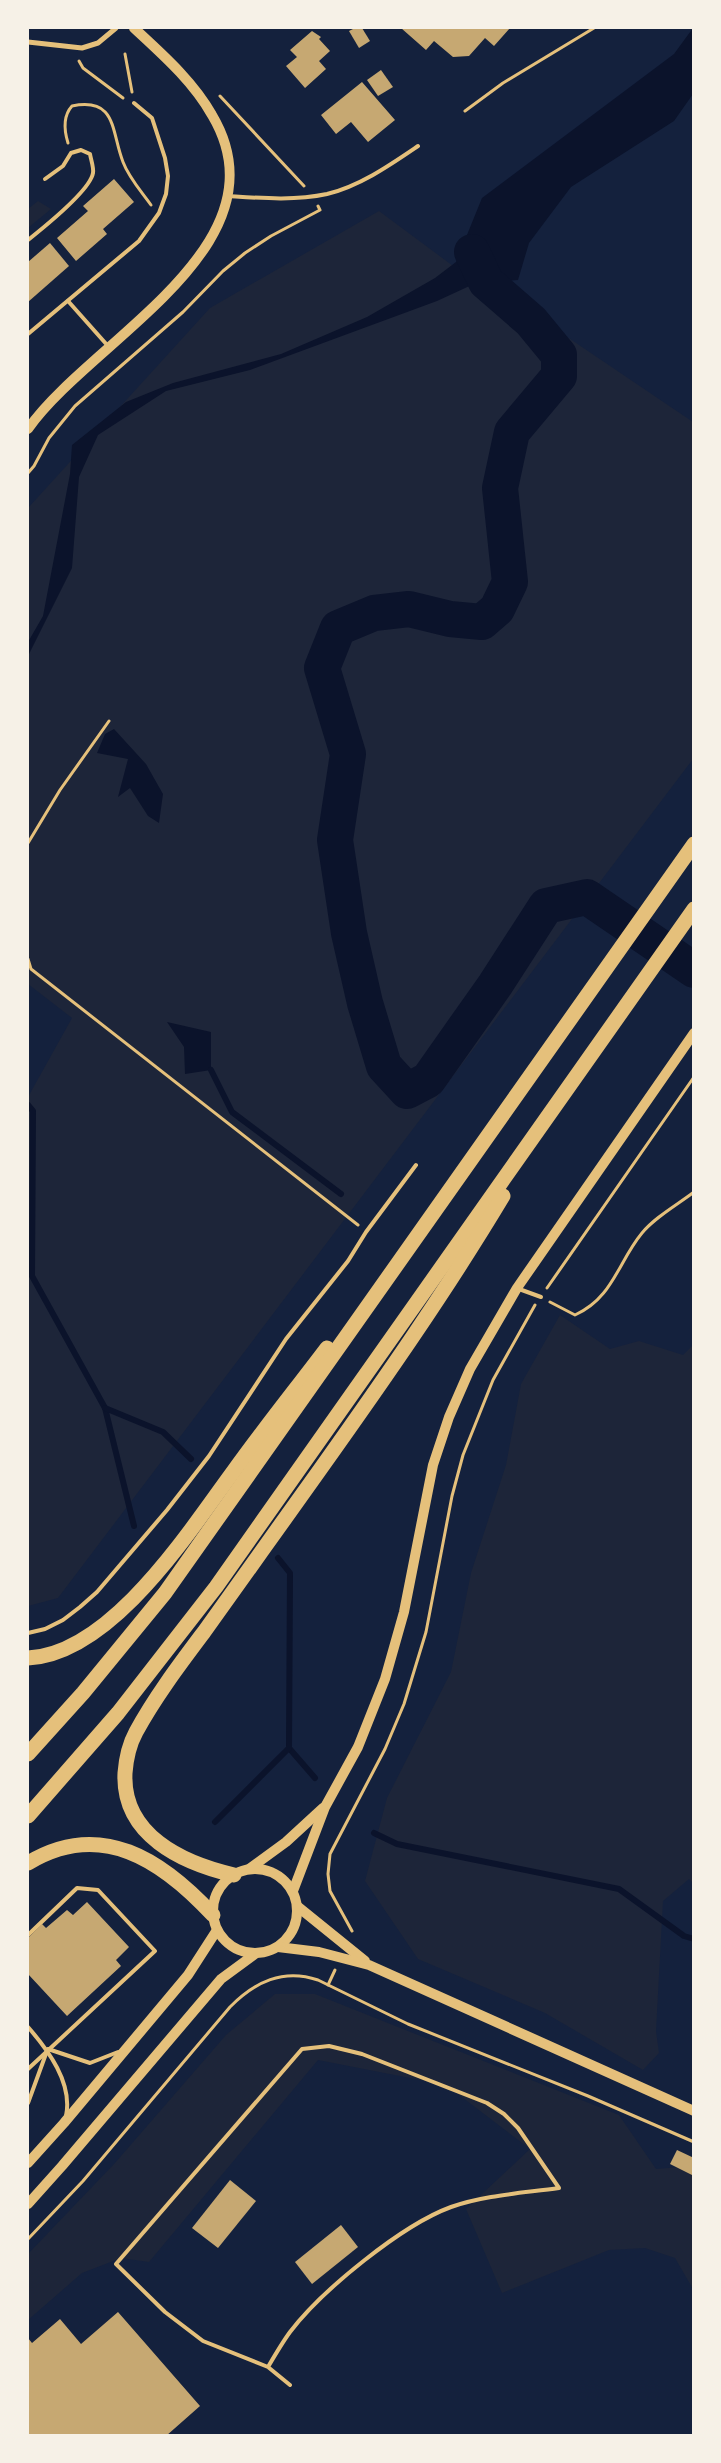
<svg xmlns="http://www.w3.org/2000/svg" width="721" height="2463" font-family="'PT Sans Narrow',sans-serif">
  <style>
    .green { fill: #1d2539 }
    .water { fill: #0b132b }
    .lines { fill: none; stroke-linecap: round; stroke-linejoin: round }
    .stream { stroke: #0b132b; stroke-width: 6 }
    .river { stroke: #0b132b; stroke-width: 36 }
    .building { fill: #c6a872 }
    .path { stroke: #e5c07b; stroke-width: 3 }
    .service { stroke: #e5c07b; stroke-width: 4 }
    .minor { stroke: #e5c07b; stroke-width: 5 }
    .secondary { stroke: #e5c07b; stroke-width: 10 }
    .motorway { stroke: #e5c07b; stroke-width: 15 }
  </style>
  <rect width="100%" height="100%" fill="#14213d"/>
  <g class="green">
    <polygon points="38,201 51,209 28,228 28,209"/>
    <polygon points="379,211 476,283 486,282 693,422 693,759 58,1598 28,1606 28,1097 72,1018 28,984 28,508 210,308"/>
    <polygon points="560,1315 610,1349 639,1341 683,1355 693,1345 693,1883 689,1879 663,1901 656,2031 659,2053 643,2070 545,2013 418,1959 365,1881 387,1798 451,1672 471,1573 506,1465 521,1384"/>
    <polygon points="275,1994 315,1994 619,2115 656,2169 693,2166 693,2289 675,2258 645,2248 609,2250 502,2293 466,2209 530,2149 446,2085 318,2060 149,2262 121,2258 82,2273 28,2320 28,2254 115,2163 226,2035"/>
  </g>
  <g class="water">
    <polygon points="693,28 693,94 674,121 571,187 529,243 518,280 476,283 437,301 250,370 166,391 98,435 79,477 72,568 28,656 28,642 43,616 70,474 72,445 126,402 173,383 281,354 367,317 435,278 456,262 482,198 674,54"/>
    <polygon points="114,729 146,764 163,794 159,823 148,816 130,788 118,797 128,759 97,753 105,734"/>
    <polygon points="167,1022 211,1032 211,1070 185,1074 184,1047"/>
  </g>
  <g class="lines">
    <g class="stream">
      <polyline points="211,1070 232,1112 341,1194"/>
      <polyline points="28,1105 33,1111 32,1276 105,1408 134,1526"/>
      <polyline points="105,1408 163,1432 191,1459"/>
      <polyline points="289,1748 315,1778"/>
      <polyline points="215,1822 289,1748 290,1573 278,1558"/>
      <polyline points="374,1833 397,1844 619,1889 684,1936 694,1939"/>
    </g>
    <polyline class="river" points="472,252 486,282 531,321 559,355 559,376 512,432 500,488 510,582 497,609 482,622 450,619 409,609 374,613 338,628 322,668 348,754 335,840 349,933 365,1003 384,1066 407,1091 428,1080 495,985 546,906 587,897 694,970"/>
  </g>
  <g class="building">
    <polygon points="355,28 362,28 370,41 359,48 349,31"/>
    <polygon points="401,28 510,28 494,46 485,38 469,56 453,57 434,41 426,50"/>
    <polygon points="312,31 321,37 319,39 330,51 319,61 326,69 305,88 286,66 297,57 290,50"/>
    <polygon points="381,70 393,87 378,96 367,80"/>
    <polygon points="362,82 395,120 368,142 351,122 336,134 321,115"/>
    <polygon points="114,179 134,202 103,229 107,234 76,261 57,238 88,211 83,206"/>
    <polygon points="50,243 69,266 28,302 28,262"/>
    <polygon points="87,1902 129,1947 116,1960 121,1966 67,2016 28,1974 28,1938 42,1924 46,1928 67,1910 73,1915"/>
    <polygon points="677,2150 694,2158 694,2176 670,2164"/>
    <polygon points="230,2180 256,2201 218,2248 192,2228"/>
    <polygon points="341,2225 358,2247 312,2284 295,2262"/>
    <polygon points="118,2312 200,2406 166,2436 28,2436 28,2338 32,2343 60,2319 81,2344"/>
  </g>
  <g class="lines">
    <g class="path">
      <polyline points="125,54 132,92"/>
      <polyline points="79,61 83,68 123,98"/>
      <polyline points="220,96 304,186"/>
      <polyline points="465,111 503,83 594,28"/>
      <path d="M68,143C64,130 63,116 72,106C117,97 111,131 123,162C129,178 141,191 151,205"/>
      <polyline points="28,473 34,466 49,438 75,406 183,312 223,271 245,253 271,236 320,210 318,206"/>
      <polyline points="28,843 60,790 109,721"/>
      <polyline points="28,959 31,969 358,1225"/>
      <polyline points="547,1288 694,1077"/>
      <path d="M550,1302L575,1315C613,1298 618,1262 642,1233C655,1217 677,1205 694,1192"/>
      <polyline points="352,1931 330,1891 328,1874 330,1854 385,1749 404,1704 426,1632 452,1496 463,1455 493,1380 535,1305"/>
      <polyline points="328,1985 335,1970"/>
      <path d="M28,2239L83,2181L230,2007C255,1982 283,1968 318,1980L408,2024L588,2096L694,2142"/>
    </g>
    <g class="service">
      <path d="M227,196C260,198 294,201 327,194C360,186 390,165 418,146"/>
      <path d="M28,240C43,228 90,191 93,173C94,168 91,160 90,154L81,150L71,153L63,166L45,179"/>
      <polyline points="68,301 108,346"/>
      <polyline points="28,334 139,241 159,213 166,194 168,176 165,158 152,118 134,103"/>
      <polyline points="519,1289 541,1297"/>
      <polyline points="28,1633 45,1629 63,1620 80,1607 97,1592 167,1510 209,1456 286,1339 348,1261 366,1232 416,1165"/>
      <polyline points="28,1935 77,1888 98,1890 155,1951 28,2069"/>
      <path d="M28,2027C48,2050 73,2083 66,2116"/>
      <polyline points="48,2049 90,2063 118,2052"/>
      <polyline points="28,2103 47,2051"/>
      <path d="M268,2367C275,2355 282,2343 290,2332C322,2290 402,2225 451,2207C485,2195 524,2193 559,2188L518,2128L504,2114L487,2103L362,2054L329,2046L302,2049L116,2264L165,2312L203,2341L268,2367L290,2385"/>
    </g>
    <polyline class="minor" points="28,42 82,48 98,43 116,28"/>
    <g class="secondary">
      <path d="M28,429C90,340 290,246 212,115C193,81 162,54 134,28"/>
      <circle cx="255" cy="1911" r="42"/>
      <polyline points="249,1869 286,1842 323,1808"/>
      <polyline points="293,1891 325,1807 358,1747 385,1679 404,1612 433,1465 449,1417 470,1369 517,1288 694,1033"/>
      <polyline points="297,1906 365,1961"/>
      <polyline points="278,1947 319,1952 369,1965 694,2111"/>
      <polyline points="28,2163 64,2123 188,1975 217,1930"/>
      <polyline points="28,2204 62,2166 221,1979 255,1954"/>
    </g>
    <g class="motorway">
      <path d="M28,1658C111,1654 188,1533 233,1472C263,1430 296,1389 327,1348"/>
      <polyline points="28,1754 83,1693 165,1593 694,844"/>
      <polyline points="28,1816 118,1713 216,1587 694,909"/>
      <path d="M28,1863C101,1819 162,1860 213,1915"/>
      <path d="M234,1875C182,1863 122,1835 125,1773C126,1760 130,1743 136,1732C155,1697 180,1664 204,1632C242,1578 281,1525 319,1471C383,1381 446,1291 503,1196"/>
    </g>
  </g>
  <rect width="721" height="2463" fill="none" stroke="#f6f1e7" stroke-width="58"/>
</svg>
